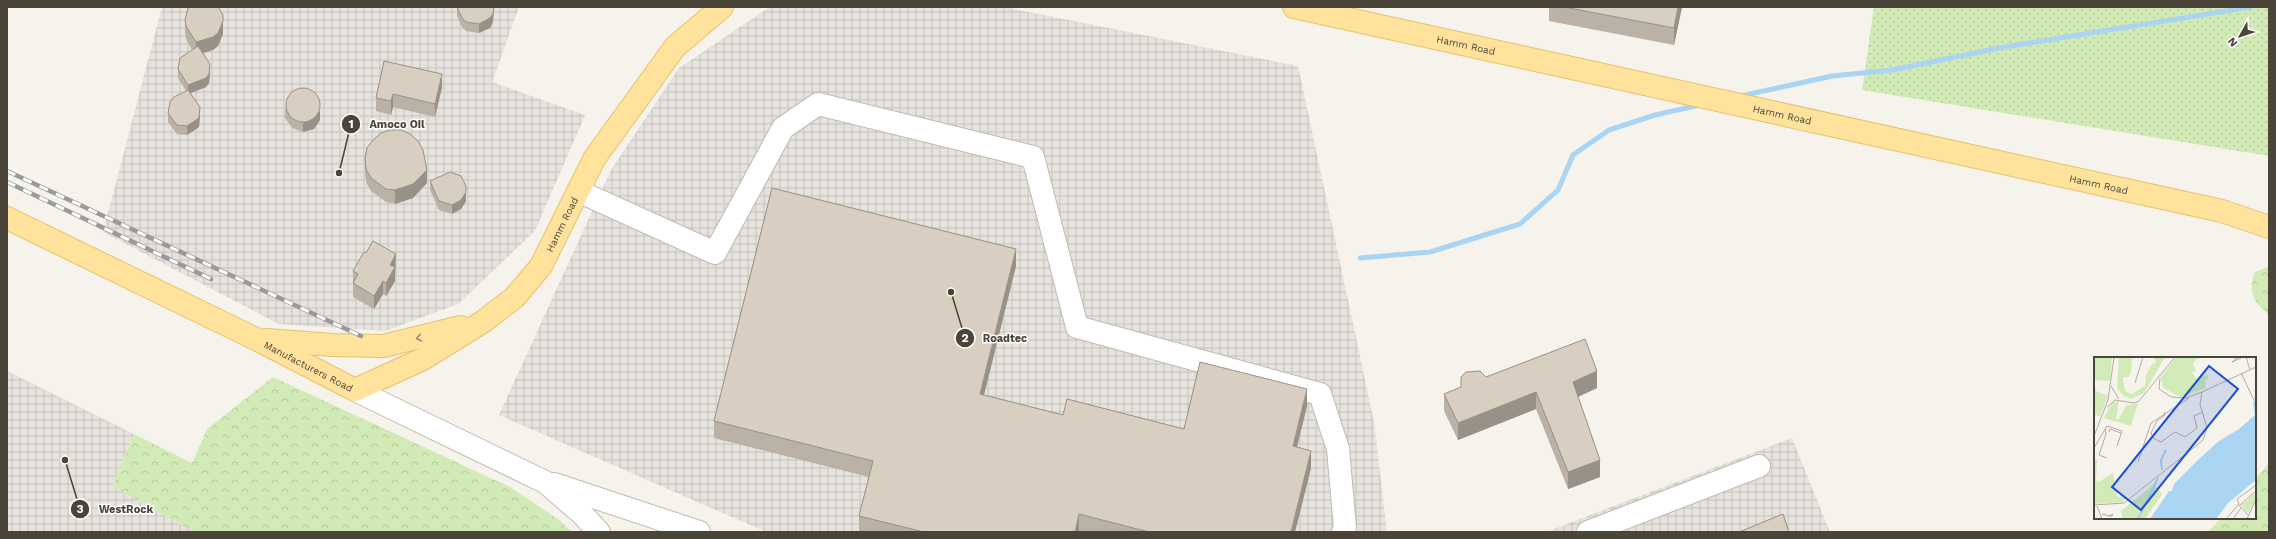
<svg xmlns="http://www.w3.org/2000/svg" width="2276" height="539" font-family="'Work Sans',sans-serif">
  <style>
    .industrial { fill: url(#industrial-grid) }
    .grass { fill: url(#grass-dots) }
    .forest { fill: url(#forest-crowns) }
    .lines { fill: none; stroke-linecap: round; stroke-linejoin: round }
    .stream { stroke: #a9d4f2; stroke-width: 5 }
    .minor-casing { stroke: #c2bbae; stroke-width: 24 }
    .major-casing { stroke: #e6c16a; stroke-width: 24 }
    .minor { stroke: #fff; stroke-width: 22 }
    .major { stroke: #ffe39c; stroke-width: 22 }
    .rail-casing { stroke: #9a9a9a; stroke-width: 4.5 }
    .rail { stroke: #fff; stroke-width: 3; stroke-dasharray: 9; stroke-linecap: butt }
    .wall { fill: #bab2a6 }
    .shaded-wall { fill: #979187 }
    .building { fill: #d8cfc1; stroke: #979187 }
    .oneway { stroke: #9c8c66 }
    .labels { text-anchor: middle; stroke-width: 3; stroke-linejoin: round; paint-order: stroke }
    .street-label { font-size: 10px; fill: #4b4439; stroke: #fff }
    .inset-river { fill: none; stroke: #a9d4f2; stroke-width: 2 }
    .inset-road { fill: none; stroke: #b2ada4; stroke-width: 1 }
    .view { fill: #1d4ed8; fill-opacity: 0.15; stroke: #1d4ed8; stroke-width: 2 }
    .inset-edge { fill: none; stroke: #4b4439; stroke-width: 2 }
    .leader { fill: none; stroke: #4b4439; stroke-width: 1.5 }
    .callout-dot { fill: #4b4439; stroke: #fff; stroke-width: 1.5 }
    .mark-label { font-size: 12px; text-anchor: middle; font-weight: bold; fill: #fff }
    .callout-label { font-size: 11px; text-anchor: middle; font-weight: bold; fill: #4b4439; stroke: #fff; stroke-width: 3; stroke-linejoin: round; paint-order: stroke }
  </style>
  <defs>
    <pattern id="industrial-grid" width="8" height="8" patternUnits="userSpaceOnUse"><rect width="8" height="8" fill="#e6e2dd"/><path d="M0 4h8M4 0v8" fill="none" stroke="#c7c3be"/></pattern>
    <pattern id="grass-dots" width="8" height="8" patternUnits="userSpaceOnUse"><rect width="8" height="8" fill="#d2eab5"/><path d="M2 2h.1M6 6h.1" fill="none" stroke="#b6ca9c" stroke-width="1.8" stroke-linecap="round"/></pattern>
    <pattern id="forest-crowns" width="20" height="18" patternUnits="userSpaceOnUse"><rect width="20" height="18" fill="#d2eab5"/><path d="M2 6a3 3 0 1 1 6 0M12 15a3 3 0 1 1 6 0" fill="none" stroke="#b6ca9c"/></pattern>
  </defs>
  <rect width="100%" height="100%" fill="#f6f3ec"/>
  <g class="industrial">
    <polygon points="162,7 519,7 492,82 585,115 535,231 458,304 385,331 279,324 103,232"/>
    <polygon points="770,7 1004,7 1298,66 1374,422 1387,532 766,532 499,415 611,170 679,68"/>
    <polygon points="7,371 134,434 112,486 194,532 7,532"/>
    <polygon points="1792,438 1830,532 1546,532"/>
  </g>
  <polygon class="grass" points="1874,7 2269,7 2269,156 1862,90"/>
  <g class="forest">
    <path d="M2269,266V315C2253,301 2249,295 2254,273Z"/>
    <polygon points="273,377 510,487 559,520 572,532 194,532 112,486 134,434 192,463 207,429"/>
    <polygon points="2269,463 2269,532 2208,532 2221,518 2255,518 2255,479"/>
  </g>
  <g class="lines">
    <g class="stream">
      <polyline points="1741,96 1832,76 1892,70 2004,47 2251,7"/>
      <polyline points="1360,258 1430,252 1520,224 1558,190 1573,155 1609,130 1655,115 1700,105"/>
    </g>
    <g class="minor-casing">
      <g id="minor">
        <polyline points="578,191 715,253 783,128 818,104 1033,157 1077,327 1320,394 1338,449 1345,528 1343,532"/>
        <polyline points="355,390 545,482 581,513 599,532"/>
        <polyline points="554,484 699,532"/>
        <polyline points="1588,532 1759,466"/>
      </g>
    </g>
    <g class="major-casing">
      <g id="major">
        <path id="s1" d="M1294,7L2222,211L2269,227"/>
        <path id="s2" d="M7,218L258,340L355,390L423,359L484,321L515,297L541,266L594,159L675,47L722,7"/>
        <polyline points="266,340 333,345 383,346 461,327"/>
      </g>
    </g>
    <use href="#minor" class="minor"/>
    <use href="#major" class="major"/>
    <g class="rail-casing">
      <g id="rail">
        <polyline points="7,171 361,336"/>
        <polyline points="7,182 211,279"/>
      </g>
    </g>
    <use href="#rail" class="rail"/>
  </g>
  <g class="wall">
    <polygon points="457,7 494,7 493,22 490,28 479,33 466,31 462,27 457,16"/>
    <polygon points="1549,7 1682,7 1674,45 1549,21"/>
    <polygon points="185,20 223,34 218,46 213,50 203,53 210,73 209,83 206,87 191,93 200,116 199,127 187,135 177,134 168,122 168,113 186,91 178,78 178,69 192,50 186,39 185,33"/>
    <polygon points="384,61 442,87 435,117 393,107 391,115 376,111 376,98"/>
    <polygon points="285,109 320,120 314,129 303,132 292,128 285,118"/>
    <polygon points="365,158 427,183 413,198 395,204 386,202 371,191 366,182 365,172"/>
    <polygon points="430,181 466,201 461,209 452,214 439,210 430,190"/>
    <polygon points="1016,266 984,395 1063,415 1184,429 1307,406 1297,447 1311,468 1295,532 1083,532 1079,531 1079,532 859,532 859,516 869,477 714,438 714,421"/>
    <polygon points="396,268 395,269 395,281 386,296 383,294 374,309 353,297 353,271"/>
    <polygon points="1486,377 1597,388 1578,397 1600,477 1568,489 1536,409 1458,440 1444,411 1444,394"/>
  </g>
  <g class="shaded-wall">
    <polygon points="494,7 493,22 490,28 479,33 479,24"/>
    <polygon points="1678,7 1682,7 1674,45 1674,28"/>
    <polygon points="223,21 223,34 218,46 213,50 196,55 196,42"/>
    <polygon points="210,64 210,73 209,83 206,87 188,94 188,85"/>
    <polygon points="442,74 442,87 435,117 435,104"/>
    <polygon points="393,94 393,107 391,115 391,101"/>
    <polygon points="200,107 200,116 199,127 187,135 187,126"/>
    <polygon points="320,111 320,120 314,129 303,132 303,123"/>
    <polygon points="427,170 427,183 413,198 395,204 395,190"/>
    <polygon points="466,186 466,201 461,209 452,214 452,205"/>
    <polygon points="1016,249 1016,266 980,411 980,394"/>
    <polygon points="396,254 395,281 386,296 386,283 390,265"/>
    <polygon points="383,281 383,294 374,309 374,296"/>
    <polygon points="1597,371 1597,388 1573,399 1573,382"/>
    <polygon points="1307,389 1307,406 1293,463 1293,446"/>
    <polygon points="1536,392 1536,409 1458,440 1458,423"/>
    <polygon points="1311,451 1311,468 1295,532 1291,532"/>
    <polygon points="1600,460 1600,477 1568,489 1568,472"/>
    <polygon points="1079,514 1079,532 1075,532"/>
  </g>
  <g class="building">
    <polygon points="190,7 218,7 223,15 223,21 218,33 213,37 196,42 186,26 185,20 188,8"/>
    <polygon points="457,7 494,7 493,13 490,18 479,24 466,22 462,18"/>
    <polygon points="1564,7 1678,7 1674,28"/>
    <polygon points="198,46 210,64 209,74 206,78 188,85 178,69 180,58"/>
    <polygon points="384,61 442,74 435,104 393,94 391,101 376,98"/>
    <circle cx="303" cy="105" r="17"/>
    <polygon points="188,90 200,107 199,118 187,126 177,125 168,113 170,102 174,97"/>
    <polygon points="390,130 401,130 410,134 418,141 423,150 427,170 413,184 395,190 386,189 371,178 366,169 365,158 367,148 373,140 381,133"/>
    <polygon points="450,172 461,176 466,186 466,192 461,200 452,205 439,201 430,181"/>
    <polygon points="772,188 1016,249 980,394 1063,415 1067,399 1184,429 1200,362 1307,389 1293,446 1311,451 1291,532 1149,532 1079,514 1075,532 924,532 859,516 873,461 714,421"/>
    <polygon points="373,241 396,254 390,265 395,267 386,283 383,281 374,296 353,283 358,274 353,271 364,252 366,253"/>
    <polygon points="1585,339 1597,371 1573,382 1600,460 1568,472 1536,392 1458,423 1444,394 1461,387 1461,377 1466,372 1480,371 1486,377"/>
    <polygon points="1783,514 1789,532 1739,532"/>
  </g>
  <defs><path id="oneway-chevron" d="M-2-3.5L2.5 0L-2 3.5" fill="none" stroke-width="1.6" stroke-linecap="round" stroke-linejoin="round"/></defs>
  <use class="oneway" href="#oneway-chevron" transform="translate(419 338) rotate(168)"/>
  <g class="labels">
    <g class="street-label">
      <text dy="4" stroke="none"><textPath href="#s1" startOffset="176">Hamm Road</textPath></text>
      <text dy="4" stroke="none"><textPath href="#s1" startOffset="500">Hamm Road</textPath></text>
      <text dy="4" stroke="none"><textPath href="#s1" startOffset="824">Hamm Road</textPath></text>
      <text dy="4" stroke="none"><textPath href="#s2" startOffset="661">Hamm Road</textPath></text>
      <text dy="4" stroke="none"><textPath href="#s2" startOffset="336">Manufacturers Road</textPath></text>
    </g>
  </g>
  <g transform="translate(2094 357)">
    <rect width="162" height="162" fill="#f6f3ec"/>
    <path d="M60,127L68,137L51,162H29L27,154ZM162,136V141L154,156L147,148Z" fill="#d2eab5"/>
    <path d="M0,0H18L16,24L0,23ZM25,0H38L37,16L34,20H29V24L32,35L38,37L51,29L52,18L58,7L62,6L60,0H71L50,36L37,42L30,39L23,32ZM82,0H104L99,7L102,14L98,15L102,22L113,18L115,21L111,23L112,31L87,40L69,31L67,20ZM0,29L2,34L14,39L6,59L0,58ZM25,44L22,62L24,63L32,49L44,46L37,69L10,61L18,45ZM0,101L3,102L2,123L5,125L19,116L23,140L31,139L32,142L28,145L0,147Z" fill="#d2eab5"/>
    <path d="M162,40V123L134,146L122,162H56L75,134H78L80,127L104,103L125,84L145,72L161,58L159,45Z" fill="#a9d4f2"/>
    <path class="inset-river" d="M68,113L67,103L72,93M44,162L64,121"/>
    <path class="inset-road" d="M144,0L138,5L149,0M152,0L156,13M147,16L160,43M66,21L65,32L77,40L92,41L108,35M41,26L49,0M17,29L25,42M13,50L21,43L40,46L45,44L81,0M70,55L71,58L63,64L57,76L59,81L67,85L81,75L91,80L103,71L100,59L109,55M11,72L12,77L5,98L13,101M15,75L16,72L27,76M0,79L14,43L20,0M0,91L13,69L28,74L23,89M44,105L57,66L95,41M144,147L155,159M0,148L30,146L103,88L109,83L113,71L106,47L108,35L162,10M146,148L162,134M3,149L8,162M8,157L16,159H18L19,157L15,159M132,162L145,147L143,142L162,128M139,162L147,151M153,162L162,142"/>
    <path class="view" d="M115,9L144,32L47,153L18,130Z"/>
    <rect width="162" height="162" class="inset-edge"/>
  </g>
  <path class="leader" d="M339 173L351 124M951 292L965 338M65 460L80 509"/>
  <g class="callout-dot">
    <circle cx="339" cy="173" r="4"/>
    <circle cx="951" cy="292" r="4"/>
    <circle cx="65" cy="460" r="4"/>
    <circle cx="351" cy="124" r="10"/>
    <circle cx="965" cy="338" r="10"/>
    <circle cx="80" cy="509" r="10"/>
  </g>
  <g class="mark-label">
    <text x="351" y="128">1</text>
    <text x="965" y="342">2</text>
    <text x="80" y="513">3</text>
  </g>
  <g class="callout-label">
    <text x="397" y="128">Amoco Oil</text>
    <text x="1005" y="342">Roadtec</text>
    <text x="126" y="513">WestRock</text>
  </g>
  <rect width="2276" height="539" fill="none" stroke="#4b4439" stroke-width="16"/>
  <g transform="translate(2240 36) rotate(231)" stroke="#ffffff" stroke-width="3" paint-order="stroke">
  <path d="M0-3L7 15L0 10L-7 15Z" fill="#4b4439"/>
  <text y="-6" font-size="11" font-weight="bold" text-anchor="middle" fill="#4b4439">N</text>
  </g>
</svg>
